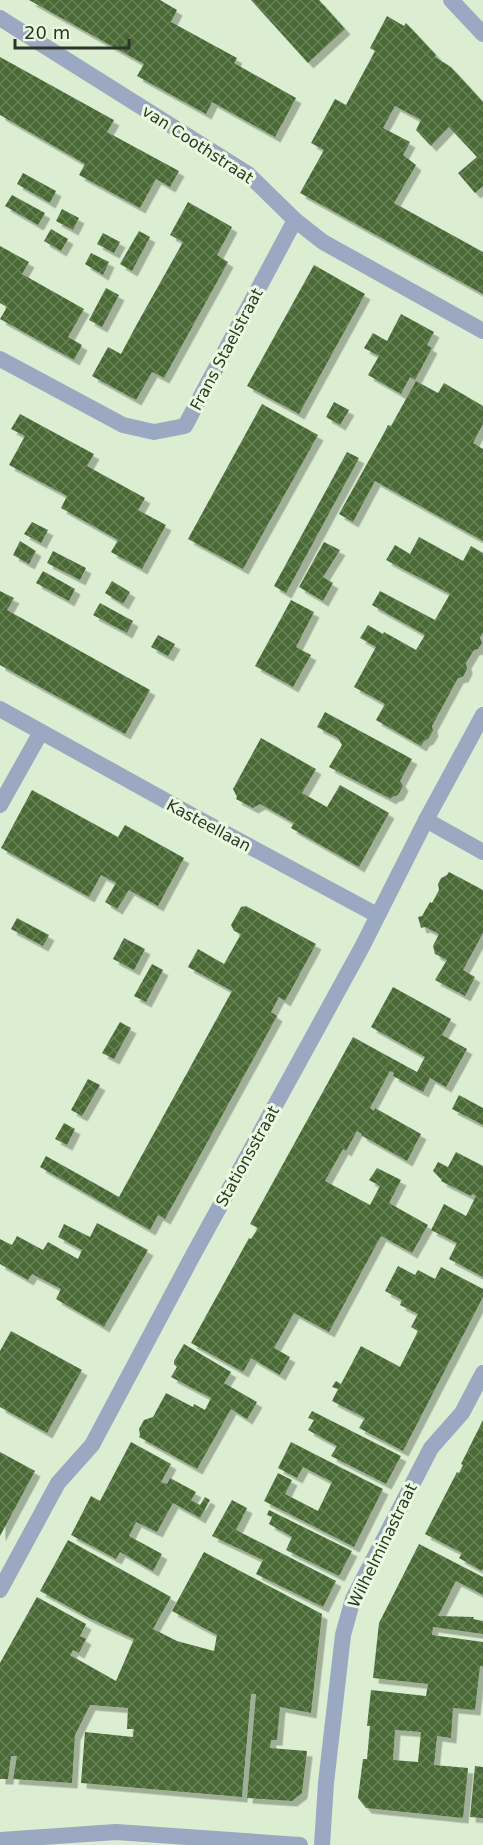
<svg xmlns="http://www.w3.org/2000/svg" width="483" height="1845" font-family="'DejaVu Sans',sans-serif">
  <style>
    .building { fill: url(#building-cross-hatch); fill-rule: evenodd; filter: url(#shadow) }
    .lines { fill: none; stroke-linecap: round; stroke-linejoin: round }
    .minor { stroke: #9ba8c1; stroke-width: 16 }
    .tertiary { stroke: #9ba8c1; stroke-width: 16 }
    .labels { text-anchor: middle; stroke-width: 6; stroke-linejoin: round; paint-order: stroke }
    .street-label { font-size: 16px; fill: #2d352a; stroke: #e8fbde }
  </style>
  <defs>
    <pattern id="building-cross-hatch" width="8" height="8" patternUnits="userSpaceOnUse" patternTransform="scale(1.5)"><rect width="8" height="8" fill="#4a6b36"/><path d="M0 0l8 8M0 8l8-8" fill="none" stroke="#688158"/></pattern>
    <filter id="shadow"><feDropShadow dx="5.5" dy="5.5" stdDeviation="0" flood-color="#0004"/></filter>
  </defs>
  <rect width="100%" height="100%" fill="#dbeed1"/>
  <g class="building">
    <polygon points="29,0 160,0 177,10 171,22 237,58 234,63 296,98 275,137 212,102 206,114 137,76 144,64"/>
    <polygon points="251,0 319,0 345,29 308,63"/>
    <polygon points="387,16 404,26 406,23 408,25 436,55 435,57 451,67 483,102 483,186 475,193 458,173 477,157 449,127 431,146 416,130 421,120 395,106 383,128 410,142 403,155 416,165 394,203 483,252 483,294 300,193 324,150 311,143 335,99 346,105 375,51 370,48"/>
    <polygon points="0,57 112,119 114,120 107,132 179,171 170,187 156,179 140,208 79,175 85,164 0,115"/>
    <polygon points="23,173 56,191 50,203 17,184"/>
    <polygon points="12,195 45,213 38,225 5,206"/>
    <polygon points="188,202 232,227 217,255 228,262 164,378 152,372 136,400 92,376 108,347 121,354 137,324 183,242 170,235"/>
    <polygon points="62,209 79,218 73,230 56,221"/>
    <polygon points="51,229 68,239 61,251 44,241"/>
    <polygon points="139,231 150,237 132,271 120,264"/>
    <polygon points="103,233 120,242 114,253 97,244"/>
    <polygon points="0,246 29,262 22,274 84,309 68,337 82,345 74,360 0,319 7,307 0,303"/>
    <polygon points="91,253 109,262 103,275 85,264"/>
    <polygon points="314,265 365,294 299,414 247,386"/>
    <polygon points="106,288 119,295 102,327 89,320"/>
    <polygon points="401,314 434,332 427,345 432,348 415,380 410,377 401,394 368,375 379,356 364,348 373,333 387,341"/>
    <polygon points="416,381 438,393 444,383 483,406 483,424 473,443 483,449 483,541 375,481 353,522 339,514 383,435 388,425 391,426"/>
    <polygon points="334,402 349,410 340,425 326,417"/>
    <polygon points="262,404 318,435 243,569 188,539"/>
    <polygon points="20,414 92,453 94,454 87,466 145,498 138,510 166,525 142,569 111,552 118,540 61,508 67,496 9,465 25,436 11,429"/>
    <polygon points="347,452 359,458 286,593 274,586"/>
    <polygon points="32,522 48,530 41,543 24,534"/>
    <polygon points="419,537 463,561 471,546 483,553 483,633 480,638 482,643 478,649 474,650 466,663 467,669 463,677 458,678 432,726 433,731 428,739 424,741 421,746 376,720 385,704 354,687 376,647 360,638 368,625 383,634 384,632 416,650 425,635 372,605 380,591 435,620 450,594 386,560 395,545 410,554"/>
    <polygon points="20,541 36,551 29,564 13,555"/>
    <polygon points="324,542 340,550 323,577 333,583 323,601 299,587"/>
    <polygon points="53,551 86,568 80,580 47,563"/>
    <polygon points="43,571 75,589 69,601 36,583"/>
    <polygon points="112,581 130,592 123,604 105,593"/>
    <polygon points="0,591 14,598 7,610 150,690 125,734 0,665"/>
    <polygon points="291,600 314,612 296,647 311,655 293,687 255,666"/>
    <polygon points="100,603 133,621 127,633 93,615"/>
    <polygon points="158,635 175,644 168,656 151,647"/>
    <polygon points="325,712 412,759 400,781 403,786 398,795 392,797 391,799 329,767 342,745 338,738 317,727"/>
    <polygon points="261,738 316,769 302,793 327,807 340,785 389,813 359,867 291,828 294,823 260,804 253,808 236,799 237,797 233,789"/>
    <polygon points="32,790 118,837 125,825 184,858 158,906 129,890 117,909 105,902 116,883 101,875 89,897 1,848"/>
    <polygon points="449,872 483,890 483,933 463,970 475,977 465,996 435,980 447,960 435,954 433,946 439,934 425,927 421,928 418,917 422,916 430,902 432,903 439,890 438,884 441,878 447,875"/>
    <polygon points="246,906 316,944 285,1001 279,997 271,1012 277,1016 165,1219 158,1215 150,1230 40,1167 46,1156 119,1197 232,991 188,967 198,949 224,964 241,934 234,931 231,925 241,907"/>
    <polygon points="17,918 49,935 43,946 11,929"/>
    <polygon points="124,938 145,949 134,970 113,959"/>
    <polygon points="152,964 163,970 146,1002 134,996"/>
    <polygon points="393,987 451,1019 442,1035 467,1049 446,1087 430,1078 423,1092 393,1076 394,1073 390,1071 370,1108 374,1111 375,1108 421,1134 407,1161 361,1135 362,1134 357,1131 346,1151 343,1149 325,1181 370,1205 380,1186 369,1180 377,1168 401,1180 389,1203 428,1225 412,1253 381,1236 329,1332 294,1313 274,1348 290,1357 280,1375 251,1358 243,1372 191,1343 249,1238 251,1239 258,1228 250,1224 353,1037 417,1072 425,1057 371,1027"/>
    <polygon points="120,1022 131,1028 114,1059 102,1053"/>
    <polygon points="88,1079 100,1085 82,1116 71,1110"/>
    <polygon points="459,1095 483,1108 483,1125 452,1109"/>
    <polygon points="64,1123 75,1129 67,1145 55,1139"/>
    <polygon points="456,1152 483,1166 483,1277 449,1259 457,1243 431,1230 444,1204 466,1216 476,1196 472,1194 471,1196 441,1181 442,1180 433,1171 438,1162 448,1167"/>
    <polygon points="97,1223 148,1250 104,1327 56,1299 61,1289 32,1274 28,1280 0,1264 0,1239 12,1245 17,1236 43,1250 48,1242 78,1259 82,1250 58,1237 64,1224 90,1237"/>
    <polygon points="398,1266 415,1275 418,1270 435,1279 441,1267 483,1289 483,1297 403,1451 359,1428 365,1418 332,1401 338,1389 332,1387 336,1381 341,1384 361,1346 400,1367 418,1331 411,1327 418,1314 400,1305 402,1300 385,1291"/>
    <polygon points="11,1331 82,1370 47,1433 0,1407 0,1351"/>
    <polygon points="184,1344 231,1372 224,1383 257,1402 247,1419 231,1409 197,1469 139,1437 140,1435 139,1429 144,1420 153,1417 166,1393 193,1407 194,1404 205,1410 211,1398 171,1377 177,1367 174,1364 174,1361"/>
    <polygon points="312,1411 401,1456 386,1484 331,1456 337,1446 308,1430 314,1420 308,1418"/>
    <polygon points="483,1420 483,1569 482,1571 459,1558 462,1553 425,1534 457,1472 459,1473 463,1465 461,1464"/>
    <polygon points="131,1442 171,1464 161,1482 167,1484 170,1478 196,1492 191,1500 200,1505 205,1497 210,1500 200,1518 173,1503 157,1532 136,1522 129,1536 162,1554 153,1571 120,1552 116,1559 71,1535 91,1496 100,1501"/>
    <polygon points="291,1442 383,1489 354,1547 264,1501 278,1473 292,1480 285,1494 318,1511 332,1482 303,1467 297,1478 278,1468"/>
    <polygon points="0,1452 35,1471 0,1536"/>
    <polygon points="232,1500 247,1508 236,1530 336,1581 323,1607 256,1574 263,1560 212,1536"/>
    <polygon points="269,1510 352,1551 339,1576 286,1550 292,1537 269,1524 272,1517 267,1515"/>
    <polygon points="68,1540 171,1597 153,1629 177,1641 214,1651 217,1635 172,1611 204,1552 322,1614 311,1713 280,1707 277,1740 271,1740 270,1748 307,1751 302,1793 292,1801 247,1798 256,1694 251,1694 242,1797 81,1783 85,1732 133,1737 134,1729 127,1729 128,1708 90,1705 75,1735 72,1783 13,1779 17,1756 11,1756 8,1779 0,1779 0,1663 37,1597 86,1624 80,1636 86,1639 79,1653 73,1650 70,1655 116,1681 134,1639 89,1618 40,1591"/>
    <path d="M419,1544L483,1577V1595L456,1581L438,1616L474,1617L473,1619L483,1621V1634L433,1627L432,1635L483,1642V1667L480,1666L475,1710L453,1708L451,1738L437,1736L434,1765L468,1768L463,1818L366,1808L358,1798L363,1759H367L370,1726H367L371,1690L426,1696L428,1684L373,1678L379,1623ZM395,1730L421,1732L418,1762L393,1760Z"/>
    <polygon points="475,1766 483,1767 483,1818 470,1817"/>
  </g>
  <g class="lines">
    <g class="minor">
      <polyline points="0,18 248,174 295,220 323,242 483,331"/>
      <polyline points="0,359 123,425 154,432 185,426 295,220"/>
      <polyline points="0,709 195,817 377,915"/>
      <polyline points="0,805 41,732"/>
      <polyline points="426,820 483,852"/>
      <polyline points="0,1590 58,1483 92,1445 192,1257 362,947 426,820 483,715"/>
      <polyline points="0,1840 116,1832 300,1845"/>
      <polyline points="322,1845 326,1783 343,1635 353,1599 431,1448 462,1413 483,1373"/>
    </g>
    <polyline class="tertiary" points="451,0 483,34"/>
  </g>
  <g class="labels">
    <g class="street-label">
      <text transform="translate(198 144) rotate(33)" y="6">van Coothstraat</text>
      <text transform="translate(226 349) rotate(-62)" y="6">Frans Staelstraat</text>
      <text transform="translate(209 825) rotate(28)" y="6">Kasteellaan</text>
      <text transform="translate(247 1156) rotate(-61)" y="6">Stationsstraat</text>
      <text transform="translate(382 1545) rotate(-64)" y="6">Wilhelminastraat</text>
    </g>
  </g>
  <path d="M15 39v9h114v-9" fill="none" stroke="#2d352a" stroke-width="3"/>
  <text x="24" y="39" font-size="18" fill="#2d352a" stroke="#e8fbde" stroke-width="4.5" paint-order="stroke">20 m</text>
</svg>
